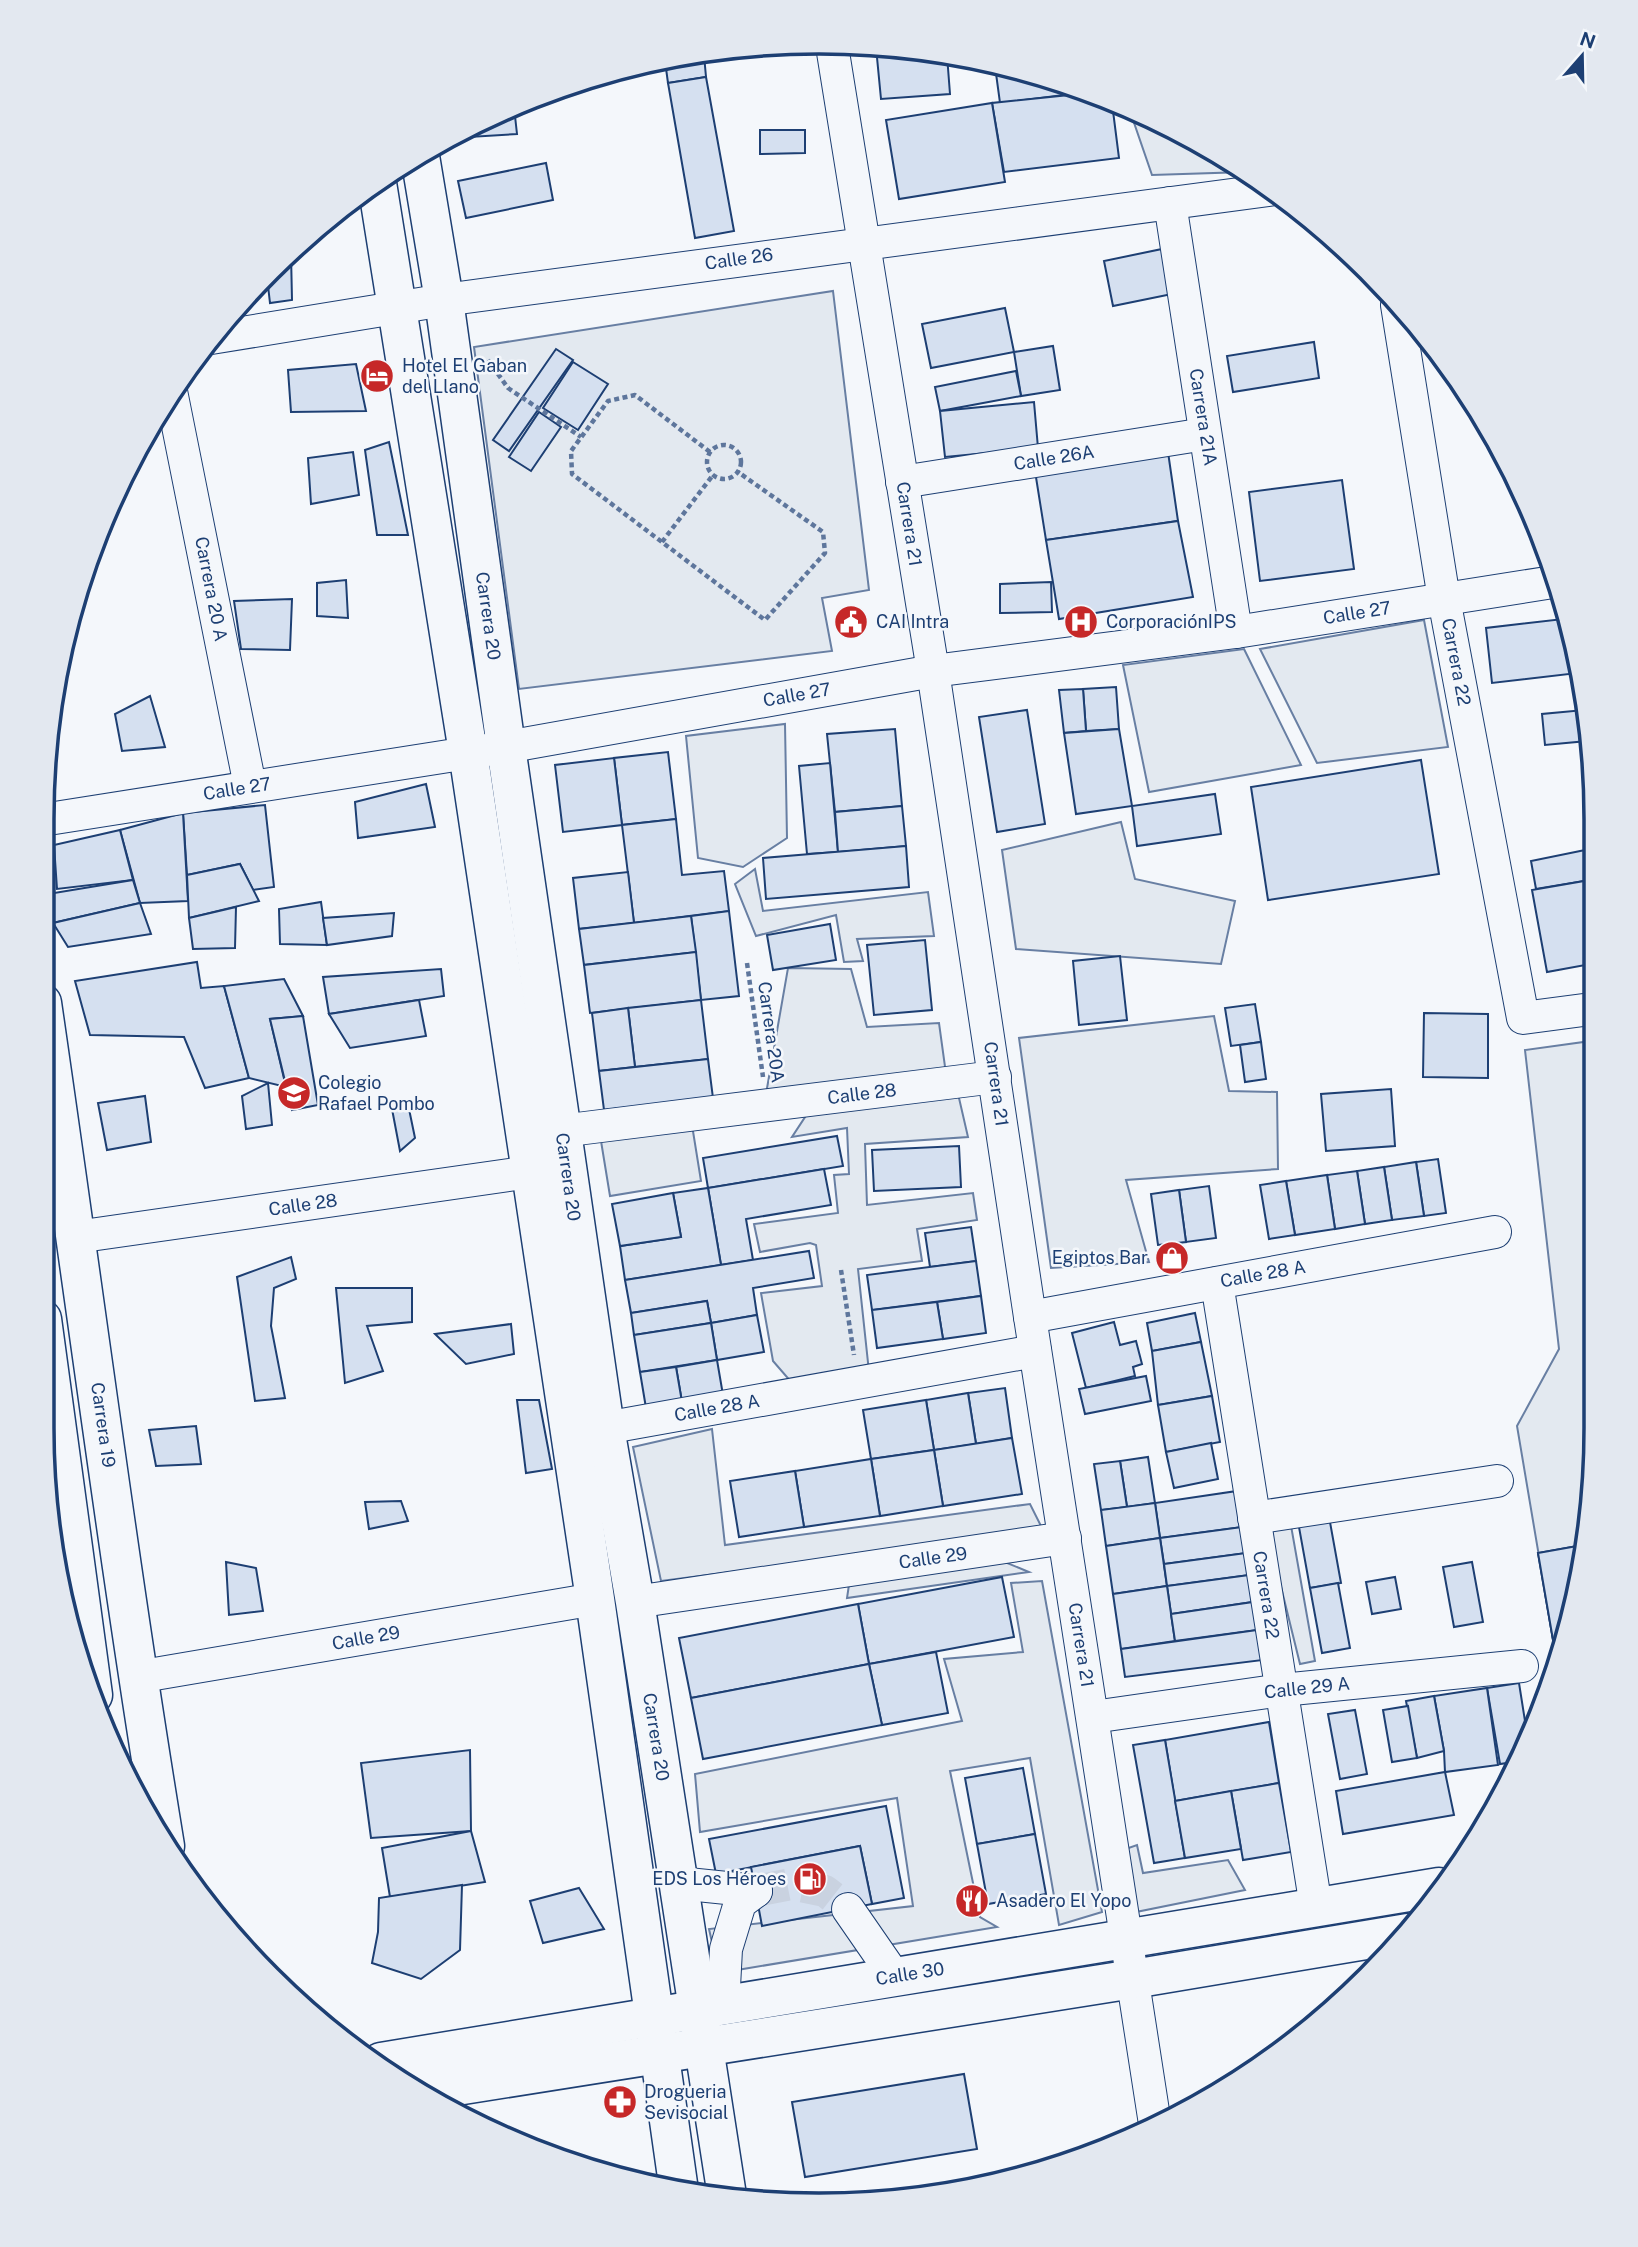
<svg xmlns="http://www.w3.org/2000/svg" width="1638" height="2247" font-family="'Public Sans',sans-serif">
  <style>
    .green { fill: #e3e9f0; stroke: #687fa3; stroke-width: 2 }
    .building { fill: #d5e0f0; stroke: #1d3f73; stroke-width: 2 }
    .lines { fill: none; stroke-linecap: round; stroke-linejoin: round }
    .minor-tunnel { stroke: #c9d2e0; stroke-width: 32; stroke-dasharray: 32 16; stroke-linecap: butt }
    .minor-casing { stroke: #1d3f73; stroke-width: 34 }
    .major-casing { stroke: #1d3f73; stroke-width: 41 }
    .path { stroke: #5e769c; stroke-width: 4.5; stroke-dasharray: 5 3.5; stroke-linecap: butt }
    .minor { stroke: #f4f7fb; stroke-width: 32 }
    .major { stroke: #f4f7fb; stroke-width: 38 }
    .labels { text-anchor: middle; stroke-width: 5; stroke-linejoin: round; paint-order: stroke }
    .street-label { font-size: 18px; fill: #1d3f73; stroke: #f4f7fb }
    .poi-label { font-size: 18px; fill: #1d3f73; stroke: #f4f7fb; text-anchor: start }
    .rim { fill: none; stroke: #1d3f73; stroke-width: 3.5 }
  </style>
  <rect width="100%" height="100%" fill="#f4f7fb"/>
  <g class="green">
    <polygon points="1130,111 1207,146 1244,172 1152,175"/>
    <polygon points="833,291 869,590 822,598 832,651 519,689 474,347"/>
    <polygon points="1424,620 1448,747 1317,763 1260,649"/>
    <polygon points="1244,649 1301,765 1149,792 1123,665"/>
    <polygon points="785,724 787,838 743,867 698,858 686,736"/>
    <polygon points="1121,822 1135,879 1235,901 1221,964 1016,949 1002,850"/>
    <polygon points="755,869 763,911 928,892 934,936 857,939 863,961 844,962 836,915 756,936 735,884"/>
    <polygon points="788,968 851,969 867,1027 939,1023 947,1081 766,1094"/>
    <polygon points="1214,1016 1229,1091 1277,1092 1278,1169 1126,1180 1149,1262 1051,1268 1019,1038"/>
    <polygon points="1591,1041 1594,1479 1569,1629 1557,1663 1517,1426 1559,1349 1525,1050"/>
    <polygon points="956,1085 968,1137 865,1144 867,1205 973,1193 977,1220 917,1229 922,1261 858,1269 869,1372 792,1383 773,1361 761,1293 822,1286 816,1245 810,1243 760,1252 754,1224 838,1213 834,1175 849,1174 847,1128 792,1137 813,1105"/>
    <polygon points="692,1125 701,1181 610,1196 601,1141"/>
    <polygon points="712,1429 725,1545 1030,1504 1044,1532 661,1581 633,1447"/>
    <polygon points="1290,1520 1315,1661 1300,1664 1265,1522"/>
    <polygon points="995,1558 1029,1572 847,1598 850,1578"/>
    <polygon points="1042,1581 1102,1912 1059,1925 1030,1758 950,1771 980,1917 997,1927 719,1973 709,1929 913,1906 897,1798 700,1832 695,1774 962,1721 944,1659 1023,1652 1011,1583"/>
    <polygon points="1137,1845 1143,1873 1228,1860 1245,1890 1131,1913 1120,1851"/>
  </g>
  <g class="building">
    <polygon points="768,44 790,44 790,51 704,55"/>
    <polygon points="876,47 920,49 947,55 950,94 881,99"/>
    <polygon points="704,55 706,77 668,83 665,61"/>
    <polygon points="995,66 1068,83 1088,92 1000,103"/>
    <polygon points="706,77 734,231 695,238 668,83"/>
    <polygon points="1089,93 1112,103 1119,158 1004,172 992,103"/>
    <polygon points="992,103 1005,182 899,199 886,120"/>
    <polygon points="514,107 517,134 453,138 453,136 475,122"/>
    <polygon points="760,130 805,130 805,153 760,154"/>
    <polygon points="546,163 553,200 466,218 458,181"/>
    <polygon points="1162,249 1172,294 1113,306 1104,261"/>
    <polygon points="291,254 292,300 270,303 267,277"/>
    <polygon points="255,287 257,299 239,303"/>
    <polygon points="1005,308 1014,352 931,368 922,324"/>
    <polygon points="1314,342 1319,378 1233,392 1227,356"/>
    <polygon points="1053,346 1060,390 1021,396 1014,352"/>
    <polygon points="556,349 573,360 509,451 493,440"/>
    <polygon points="573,362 608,384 578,430 543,408"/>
    <polygon points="356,364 366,411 291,412 288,370"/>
    <polygon points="1016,371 1021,396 940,411 935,387"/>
    <polygon points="1034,402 1038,448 945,457 940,411"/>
    <polygon points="539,412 561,427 531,471 509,457"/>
    <polygon points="389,442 408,535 377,535 365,450"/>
    <polygon points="353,452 359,495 311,504 308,458"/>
    <polygon points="1168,452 1178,521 1046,540 1035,471"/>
    <polygon points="1342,480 1354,569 1260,581 1249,492"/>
    <polygon points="1178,521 1193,597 1059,619 1046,540"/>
    <polygon points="346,580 348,618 317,616 317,583"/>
    <polygon points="1051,582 1052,612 1000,613 1000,584"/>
    <polygon points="292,599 290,650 241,649 234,601"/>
    <polygon points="1563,619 1578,673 1492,683 1486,628"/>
    <polygon points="1116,687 1119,729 1086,731 1083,689"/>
    <polygon points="1083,689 1086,731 1064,733 1059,690"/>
    <polygon points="150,696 165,747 122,751 115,714"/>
    <polygon points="1027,710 1045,824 997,832 979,717"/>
    <polygon points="1584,710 1587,741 1545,745 1542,714"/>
    <polygon points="895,729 902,806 835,812 827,734"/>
    <polygon points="1119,729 1132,806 1076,814 1064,733"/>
    <polygon points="668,752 676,819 622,825 614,758"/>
    <polygon points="614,758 622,825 563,832 555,765"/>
    <polygon points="1421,760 1439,874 1268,900 1251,787"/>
    <polygon points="830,763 838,852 807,854 799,766"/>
    <polygon points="426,784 435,827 358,838 355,802"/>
    <polygon points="1215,794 1221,834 1137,846 1132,806"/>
    <polygon points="265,805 274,887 253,890 240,864 187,875 183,813"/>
    <polygon points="902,806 906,846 838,852 835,812"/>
    <polygon points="183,813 188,901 140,903 120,830"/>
    <polygon points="676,819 682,875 724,871 729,911 634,923 622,825"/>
    <polygon points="120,830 133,880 57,889 54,845"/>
    <polygon points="906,846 909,887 766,899 763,858"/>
    <polygon points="1590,849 1590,880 1536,889 1531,861"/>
    <polygon points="240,864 259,901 189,918 187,875"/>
    <polygon points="628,872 634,923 579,929 573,878"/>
    <polygon points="133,880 140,903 53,923 48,894"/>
    <polygon points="1590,880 1591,964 1547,972 1532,890"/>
    <polygon points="321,902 327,945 280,944 279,909"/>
    <polygon points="140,903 151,934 68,947 53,923"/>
    <polygon points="236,907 235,948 193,949 189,918"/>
    <polygon points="729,911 739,996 701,1000 691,916"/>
    <polygon points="394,913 392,936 327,945 323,918"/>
    <polygon points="691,916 696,952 584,965 579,929"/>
    <polygon points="830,924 836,960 773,970 767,935"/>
    <polygon points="925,940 932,1010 874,1015 867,945"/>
    <polygon points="696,952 701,1000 590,1013 584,965"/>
    <polygon points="1120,956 1127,1020 1079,1025 1073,961"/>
    <polygon points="197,962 201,988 224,986 249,1078 205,1088 184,1037 90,1035 75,981"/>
    <polygon points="441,969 444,996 329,1014 323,977"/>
    <polygon points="284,979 303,1016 270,1019 286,1087 249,1078 224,986"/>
    <polygon points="419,1000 426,1036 350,1048 329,1014"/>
    <polygon points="701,1000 708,1059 635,1067 628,1008"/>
    <polygon points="1255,1004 1261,1042 1231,1046 1225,1008"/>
    <polygon points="628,1008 635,1067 599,1071 592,1013"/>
    <polygon points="1424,1013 1488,1014 1488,1078 1423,1077"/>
    <polygon points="303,1016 318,1105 292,1110 270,1019"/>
    <polygon points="1261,1042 1266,1079 1245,1082 1240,1045"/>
    <polygon points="708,1059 713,1098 604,1110 599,1071"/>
    <polygon points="268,1083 272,1125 246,1129 242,1096"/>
    <polygon points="1391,1089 1395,1146 1326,1151 1321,1094"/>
    <polygon points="145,1096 151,1142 107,1150 98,1103"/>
    <polygon points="392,1109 409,1109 415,1138 400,1151"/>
    <polygon points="837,1136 843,1166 708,1188 703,1158"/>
    <polygon points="959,1146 961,1187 874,1191 872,1150"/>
    <polygon points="1438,1159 1446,1213 1424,1216 1416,1162"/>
    <polygon points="1416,1162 1424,1216 1392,1220 1384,1167"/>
    <polygon points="1384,1167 1392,1220 1365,1224 1357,1171"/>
    <polygon points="824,1169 831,1205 746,1219 753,1260 721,1265 708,1188"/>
    <polygon points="1357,1171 1365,1224 1335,1229 1327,1175"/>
    <polygon points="1327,1175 1335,1229 1295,1235 1286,1181"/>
    <polygon points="1286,1181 1295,1235 1269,1239 1260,1185"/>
    <polygon points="1209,1186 1216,1238 1186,1242 1179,1190"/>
    <polygon points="708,1188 721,1265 625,1280 620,1246 681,1237 673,1193"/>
    <polygon points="1179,1190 1186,1242 1158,1245 1151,1194"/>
    <polygon points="673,1193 681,1237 620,1246 612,1204"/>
    <polygon points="971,1227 976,1261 930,1267 925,1233"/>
    <polygon points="809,1251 814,1278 753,1288 757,1315 711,1323 707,1301 631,1313 625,1280"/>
    <polygon points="291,1257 296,1279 274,1288 271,1326 285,1398 255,1401 237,1277"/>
    <polygon points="976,1261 981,1296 872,1310 867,1275"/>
    <polygon points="336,1288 412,1288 412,1322 367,1326 383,1371 345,1383"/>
    <polygon points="981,1296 986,1333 943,1339 937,1302"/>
    <polygon points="707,1301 711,1323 634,1335 631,1313"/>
    <polygon points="937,1302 943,1339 877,1348 872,1310"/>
    <polygon points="1195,1313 1201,1342 1152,1351 1147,1323"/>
    <polygon points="757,1315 764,1352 717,1360 711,1323"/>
    <polygon points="1114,1322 1120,1345 1136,1341 1142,1364 1133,1367 1135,1376 1086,1388 1072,1333"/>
    <polygon points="711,1323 717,1360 640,1372 634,1335"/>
    <polygon points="511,1324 514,1354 466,1364 435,1334"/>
    <polygon points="1201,1342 1212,1396 1158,1405 1152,1351"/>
    <polygon points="717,1360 723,1395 682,1402 676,1367"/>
    <polygon points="676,1367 682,1402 646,1408 640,1372"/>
    <polygon points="1146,1376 1151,1401 1085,1414 1079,1389"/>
    <polygon points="1005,1388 1012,1438 976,1444 968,1393"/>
    <polygon points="968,1393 976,1444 934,1450 926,1400"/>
    <polygon points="1212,1396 1220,1442 1166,1452 1158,1405"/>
    <polygon points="517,1400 539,1400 552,1469 526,1473"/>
    <polygon points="926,1400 934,1450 871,1459 863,1410"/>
    <polygon points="196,1426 201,1464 156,1466 149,1430"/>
    <polygon points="1012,1438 1022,1494 943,1506 934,1450"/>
    <polygon points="1211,1443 1218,1479 1174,1488 1166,1452"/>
    <polygon points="934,1450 943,1506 880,1516 871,1459"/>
    <polygon points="1148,1457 1155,1503 1127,1507 1120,1461"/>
    <polygon points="871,1459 880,1516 804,1527 795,1471"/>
    <polygon points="1120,1461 1127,1507 1101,1510 1094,1464"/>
    <polygon points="795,1471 804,1527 739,1537 730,1481"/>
    <polygon points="1237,1491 1242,1527 1160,1538 1155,1503"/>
    <polygon points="401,1501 408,1521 369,1529 365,1502"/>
    <polygon points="1155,1503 1160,1538 1106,1546 1101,1510"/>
    <polygon points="1328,1511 1341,1583 1310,1588 1297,1516"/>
    <polygon points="1242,1527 1246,1553 1164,1564 1160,1538"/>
    <polygon points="1160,1538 1167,1586 1113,1594 1106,1546"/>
    <polygon points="1583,1545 1569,1629 1557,1663 1538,1553"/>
    <polygon points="1583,1545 1569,1629 1557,1663 1538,1553"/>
    <polygon points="1246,1553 1249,1575 1167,1586 1164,1564"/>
    <polygon points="226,1562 256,1568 263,1611 229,1615"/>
    <polygon points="1472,1562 1483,1622 1454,1627 1443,1567"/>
    <polygon points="1249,1575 1253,1602 1171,1614 1167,1586"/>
    <polygon points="1002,1577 1014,1637 869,1664 858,1604"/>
    <polygon points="1395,1577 1401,1609 1372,1614 1366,1582"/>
    <polygon points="1338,1583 1350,1648 1322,1653 1310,1588"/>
    <polygon points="1167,1586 1175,1641 1121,1649 1113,1594"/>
    <polygon points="1253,1602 1257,1630 1175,1641 1171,1614"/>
    <polygon points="858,1604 869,1664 691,1698 679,1638"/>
    <polygon points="1257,1630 1263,1660 1125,1677 1121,1649"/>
    <polygon points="936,1652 948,1713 882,1725 869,1664"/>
    <polygon points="869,1664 882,1725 703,1759 691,1698"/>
    <polygon points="1519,1683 1528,1740 1520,1761 1500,1764 1487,1688"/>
    <polygon points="1487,1688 1498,1765 1445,1772 1444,1751 1434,1696"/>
    <polygon points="1434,1696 1444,1751 1417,1758 1406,1701"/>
    <polygon points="1408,1706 1417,1758 1392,1762 1383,1710"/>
    <polygon points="1355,1710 1367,1774 1340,1779 1328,1714"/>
    <polygon points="1269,1722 1279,1783 1175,1801 1165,1740"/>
    <polygon points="1165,1740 1185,1858 1154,1863 1133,1745"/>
    <polygon points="470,1750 471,1831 371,1838 361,1763"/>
    <polygon points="1023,1768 1035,1834 977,1844 965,1778"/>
    <polygon points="1445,1772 1454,1815 1343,1834 1336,1791"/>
    <polygon points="1279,1783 1291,1852 1243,1860 1231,1791"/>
    <polygon points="1231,1791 1241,1849 1185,1858 1175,1801"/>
    <polygon points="886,1806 904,1898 872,1904 860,1846 716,1874 709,1839"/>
    <polygon points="471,1831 485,1882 390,1897 382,1848"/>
    <polygon points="1035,1834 1046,1894 988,1904 977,1844"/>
    <polygon points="860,1846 872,1904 762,1926 751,1867"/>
    <polygon points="462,1885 460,1950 421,1979 372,1963 378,1932 379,1898"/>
    <polygon points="579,1888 604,1929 543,1943 530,1901"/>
    <polygon points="964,2074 977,2149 805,2177 792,2102"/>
  </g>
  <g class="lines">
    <polyline class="minor-tunnel" points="756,1891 791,1884 825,1891 848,1909"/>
    <g class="minor-casing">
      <g id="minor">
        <polyline points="832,46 933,671 1030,1317 1155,2124"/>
        <polyline points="1170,203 1236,632"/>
        <polyline points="1397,305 1444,599 1523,1018 1591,1009"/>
        <polyline points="211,338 444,300 1269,190"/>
        <polyline points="171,391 250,786"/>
        <polyline points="902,482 1205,434"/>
        <polyline points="42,820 506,747 933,671 1236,632 1553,582"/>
        <polyline points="561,1131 995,1077"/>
        <polyline points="76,1237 530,1172"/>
        <polyline points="1217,1283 1316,1907"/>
        <polyline points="1030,1317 1495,1232"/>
        <polyline points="605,1428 1035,1351"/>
        <polyline points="1254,1518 1497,1481"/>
        <polyline points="635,1602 1065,1538"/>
        <polyline points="137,1677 595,1599"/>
        <polyline points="1093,1717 1282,1690 1522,1666"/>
        <polyline points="678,1883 756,1891"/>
        <polyline points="848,1909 895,1977"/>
        <polyline points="723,2006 726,1949 740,1903 756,1891"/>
      </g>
    </g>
    <g class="major-casing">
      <g id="major">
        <polyline points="420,156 444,300 506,747 605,1428 635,1602 727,2196"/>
        <polyline points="377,183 468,752 595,1599 679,2191"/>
        <path d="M42,1003C83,1284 119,1566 165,1846"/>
        <polyline points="42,1319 93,1695"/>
        <polyline points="381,2062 1439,1887"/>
        <polyline points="425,2091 1133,1979 1408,1933"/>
      </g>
    </g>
    <g class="path">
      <polyline points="488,360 508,388 581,437"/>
      <circle cx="724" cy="462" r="17"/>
      <polyline points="710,452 635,395 608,401 571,451 572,474 765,620 825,553 823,532 738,472"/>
      <polyline points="662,542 713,475"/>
      <polyline points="747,963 763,1077"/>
      <polyline points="841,1270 854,1355"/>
    </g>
    <use href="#minor" class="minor"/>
    <use href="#major" class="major"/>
  </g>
  <defs>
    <g id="hotel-disc" transform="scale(1.75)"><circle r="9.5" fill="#c62828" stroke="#f4f7fb"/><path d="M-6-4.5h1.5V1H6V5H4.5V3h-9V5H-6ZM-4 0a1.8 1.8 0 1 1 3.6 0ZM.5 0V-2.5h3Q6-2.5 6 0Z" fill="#fff"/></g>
    <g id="civic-disc" transform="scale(1.75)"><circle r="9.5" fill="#c62828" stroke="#f4f7fb"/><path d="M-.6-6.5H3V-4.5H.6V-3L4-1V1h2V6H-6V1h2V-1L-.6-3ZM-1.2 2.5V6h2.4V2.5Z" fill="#fff"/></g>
    <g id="hospital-disc" transform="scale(1.75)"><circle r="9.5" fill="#c62828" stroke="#f4f7fb"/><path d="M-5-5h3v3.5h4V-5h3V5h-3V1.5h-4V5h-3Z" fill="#fff"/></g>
    <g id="school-disc" transform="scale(1.75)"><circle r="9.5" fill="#c62828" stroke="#f4f7fb"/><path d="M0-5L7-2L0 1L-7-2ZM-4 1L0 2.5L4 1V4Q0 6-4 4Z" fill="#fff"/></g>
    <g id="shop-disc" transform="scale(1.75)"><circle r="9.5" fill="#c62828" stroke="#f4f7fb"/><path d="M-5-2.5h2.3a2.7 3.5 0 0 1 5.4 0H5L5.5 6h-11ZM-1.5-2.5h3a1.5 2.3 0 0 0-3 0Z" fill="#fff"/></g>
    <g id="fuel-disc" transform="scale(1.75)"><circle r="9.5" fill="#c62828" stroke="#f4f7fb"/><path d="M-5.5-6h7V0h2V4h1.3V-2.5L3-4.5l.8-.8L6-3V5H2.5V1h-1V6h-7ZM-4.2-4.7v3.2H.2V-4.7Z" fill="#fff"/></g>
    <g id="restaurant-disc" transform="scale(1.75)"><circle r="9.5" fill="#c62828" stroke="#f4f7fb"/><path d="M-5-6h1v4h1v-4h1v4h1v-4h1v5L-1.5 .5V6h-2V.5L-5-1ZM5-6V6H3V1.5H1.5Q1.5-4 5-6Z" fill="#fff"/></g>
    <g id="pharmacy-disc" transform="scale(1.75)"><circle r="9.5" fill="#c62828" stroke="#f4f7fb"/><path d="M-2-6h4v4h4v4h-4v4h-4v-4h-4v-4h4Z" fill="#fff"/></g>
  </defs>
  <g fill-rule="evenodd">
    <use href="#hotel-disc" x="377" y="376"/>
    <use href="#civic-disc" x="851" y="622"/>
    <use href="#hospital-disc" x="1081" y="622"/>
    <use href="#school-disc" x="294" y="1093"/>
    <use href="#shop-disc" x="1172" y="1258"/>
    <use href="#fuel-disc" x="810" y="1879"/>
    <use href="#restaurant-disc" x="972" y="1901"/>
    <use href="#pharmacy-disc" x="620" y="2102"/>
  </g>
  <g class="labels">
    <g class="street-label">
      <text transform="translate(739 259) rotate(-8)" y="6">Calle 26</text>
      <text transform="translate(1203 417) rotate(81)" y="6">Carrera 21A</text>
      <text transform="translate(1054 458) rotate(-9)" y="6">Calle 26A</text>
      <text transform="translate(909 524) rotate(81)" y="6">Carrera 21</text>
      <text transform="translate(211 589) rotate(79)" y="6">Carrera 20 A</text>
      <text transform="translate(1357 613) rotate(-9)" y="6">Calle 27</text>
      <text transform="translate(488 616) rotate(82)" y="6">Carrera 20</text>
      <text transform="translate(1456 662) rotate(79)" y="6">Carrera 22</text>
      <text transform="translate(797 695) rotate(-10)" y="6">Calle 27</text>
      <text transform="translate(237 789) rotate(-9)" y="6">Calle 27</text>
      <text transform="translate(771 1032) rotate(82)" y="6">Carrera 20A</text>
      <text transform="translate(996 1084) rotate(82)" y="6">Carrera 21</text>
      <text transform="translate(862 1094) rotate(-7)" y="6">Calle 28</text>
      <text transform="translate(568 1177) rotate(82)" y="6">Carrera 20</text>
      <text transform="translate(303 1205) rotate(-8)" y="6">Calle 28</text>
      <text transform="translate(1263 1274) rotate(-10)" y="6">Calle 28 A</text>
      <text transform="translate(717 1408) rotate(-10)" y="6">Calle 28 A</text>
      <text transform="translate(103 1425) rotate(82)" y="6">Carrera 19</text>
      <text transform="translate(933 1558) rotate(-8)" y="6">Calle 29</text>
      <text transform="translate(1266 1595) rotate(81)" y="6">Carrera 22</text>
      <text transform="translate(366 1638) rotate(-10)" y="6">Calle 29</text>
      <text transform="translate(1081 1645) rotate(81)" y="6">Carrera 21</text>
      <text transform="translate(1307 1688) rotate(-6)" y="6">Calle 29 A</text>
      <text transform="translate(656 1737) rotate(81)" y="6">Carrera 20</text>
      <text transform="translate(910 1974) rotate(-9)" y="6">Calle 30</text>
    </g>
    <g class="poi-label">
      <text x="402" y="372">Hotel El Gaban<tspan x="402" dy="21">del Llano</tspan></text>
      <text x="876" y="628">CAI Intra</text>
      <text x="1106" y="628">CorporaciónIPS</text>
      <text x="318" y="1089">Colegio<tspan x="318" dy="21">Rafael Pombo</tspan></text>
      <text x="1148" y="1264" text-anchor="end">Egiptos Bar</text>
      <text x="786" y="1885" text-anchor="end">EDS Los Héroes</text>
      <text x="996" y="1907">Asadero El Yopo</text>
      <text x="644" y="2098">Drogueria<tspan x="644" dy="21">Sevisocial</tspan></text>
    </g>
  </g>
  <path d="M0 0H1638V2247H0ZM819 54H819A765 765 0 0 1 1584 819V1428A765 765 0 0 1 819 2193H819A765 765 0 0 1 54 1428V819A765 765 0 0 1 819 54Z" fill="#e3e8f0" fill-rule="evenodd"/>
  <path class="rim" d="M819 54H819A765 765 0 0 1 1584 819V1428A765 765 0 0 1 819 2193H819A765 765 0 0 1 54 1428V819A765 765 0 0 1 819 54Z"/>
  <g transform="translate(1582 56) rotate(20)" stroke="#f4f7fb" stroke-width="5" paint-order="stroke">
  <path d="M0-5L12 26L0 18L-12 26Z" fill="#1d3f73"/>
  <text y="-10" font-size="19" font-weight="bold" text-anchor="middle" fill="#1d3f73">N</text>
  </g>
</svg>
